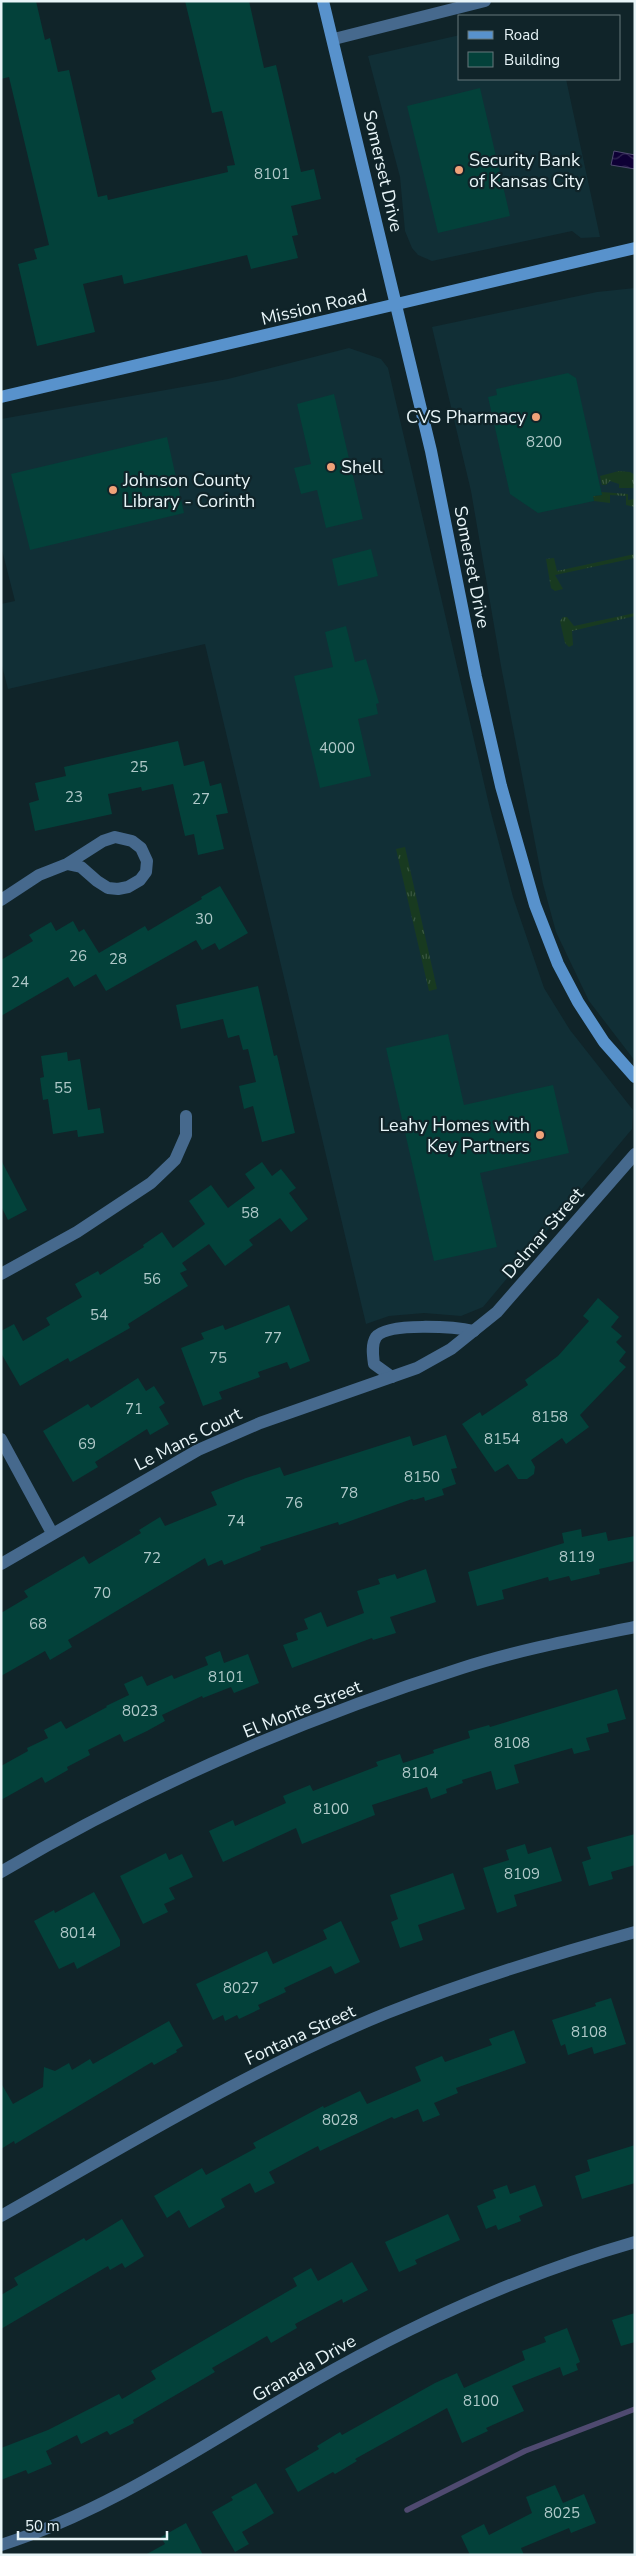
<svg xmlns="http://www.w3.org/2000/svg" width="636" height="2556" font-family="'Nunito Sans',sans-serif">
  <style>
    .built { fill: #112f36 }
    .grass { fill: url(#grass-tufts) }
    .water { fill: url(#water-waves); stroke: #4f4a70 }
    .lines { fill: none; stroke-linecap: round; stroke-linejoin: round }
    .stream { stroke: #4f4a70; stroke-width: 5.5 }
    .building { fill: #03413a }
    .street { stroke: #46698d; stroke-width: 12 }
    .secondary { stroke: #5892cc; stroke-width: 12 }
    .poi-dot { fill: #f0a279; stroke: #102429; stroke-width: 2 }
    .labels { text-anchor: middle; stroke-width: 4.5; stroke-linejoin: round; paint-order: stroke }
    .number-label { font-size: 15px; fill: #afc8c8 }
    .poi-label { font-size: 18px; fill: #e8f5f8; stroke: #102429; text-anchor: start }
    .street-label { font-size: 18px; fill: #e8f5f8; stroke: #102429 }
  </style>
  <defs>
    <pattern id="grass-tufts" width="24" height="20" patternUnits="userSpaceOnUse" patternTransform="scale(1.25)"><rect width="24" height="20" fill="#183a20"/><path d="M3 7l-1-3M5 7V3M7 7l1-3M15 17l-1-3M17 17v-4M19 17l1-3" fill="none" stroke="#3a5741"/></pattern>
    <pattern id="water-waves" width="16" height="10" patternUnits="userSpaceOnUse" patternTransform="scale(1.25)"><rect width="16" height="10" fill="#0e0035"/><path d="M0 5q4-4 8 0t8 0" fill="none" stroke="#312653"/></pattern>
  </defs>
  <rect width="100%" height="100%" fill="#102429"/>
  <g class="built">
    <polygon points="460,35 460,79 566,79 600,237 581,238 572,231 432,261 418,255 412,248 405,231 400,177 368,56"/>
    <polygon points="635,288 635,1061 589,1001 556,932 543,884 501,666 471,491 432,327 597,292"/>
    <polygon points="349,348 381,359 388,368 490,809 513,897 544,988 570,1030 633,1110 632,1129 483,1307 461,1316 424,1313 389,1316 366,1324 205,644 8,689 1,662 1,604 15,601 1,546 1,419 228,379"/>
  </g>
  <g class="grass">
    <polygon points="619,471 630,472 635,475 635,488 619,488 619,484 610,481 606,485 602,485 600,476"/>
    <polygon points="601,492 628,494 628,500 635,499 635,507 626,505 626,496 610,495 610,503 594,501 593,496 602,495"/>
    <polygon points="635,554 635,558 555,575 563,589 555,591 551,588 546,559 554,558 557,571"/>
    <polygon points="635,613 635,616 572,631 573,645 569,647 565,643 560,621 563,617 567,617 574,626"/>
    <polygon points="405,847 437,989 429,991 396,849"/>
  </g>
  <polygon class="water" points="614,151 635,155 635,169 611,165"/>
  <g class="lines">
    <polyline class="stream" points="407,2510 525,2451 635,2409"/>
  </g>
  <g class="building">
    <polygon points="1,1 36,1 45,40 50,38 58,72 69,70 98,197 107,195 108,200 228,172 227,166 235,165 222,111 212,113 185,1 249,1 264,68 276,65 301,172 314,169 321,199 291,206 298,235 292,236 298,258 251,269 247,255 124,284 122,275 83,284 95,332 37,346 18,264 37,259 34,249 49,245 9,77 1,79"/>
    <polygon points="480,88 510,216 438,233 407,106"/>
    <polygon points="568,373 576,378 602,495 593,496 594,501 538,513 510,494 488,397 497,395 496,389"/>
    <polygon points="334,394 363,519 326,528 317,490 301,494 294,468 311,464 297,404"/>
    <polygon points="167,437 184,513 30,550 11,474"/>
    <polygon points="371,549 378,576 338,586 332,559"/>
    <polygon points="346,626 355,662 366,659 379,703 376,704 378,714 358,719 371,776 320,788 294,676 333,667 325,632"/>
    <polygon points="178,741 184,766 204,761 210,786 221,783 228,813 216,815 224,849 198,855 194,834 185,836 173,784 142,791 141,787 108,794 112,814 35,831 29,803 39,800 35,783 66,776 64,767"/>
    <polygon points="220,886 248,933 219,950 215,943 202,950 196,940 106,991 96,974 74,987 68,977 1,1016 1,960 33,941 29,935 51,922 56,931 73,921 79,932 84,929 99,953 145,926 148,931 202,899 201,897"/>
    <polygon points="258,986 274,1056 277,1055 295,1133 262,1142 253,1106 244,1109 239,1086 256,1082 248,1049 243,1050 239,1035 228,1038 223,1019 181,1029 176,1005"/>
    <polygon points="448,1034 464,1105 553,1085 569,1153 480,1173 497,1247 434,1261 386,1048"/>
    <polygon points="67,1052 68,1061 80,1059 88,1110 100,1108 104,1133 78,1137 77,1130 53,1134 48,1099 43,1100 40,1078 44,1077 41,1056"/>
    <polygon points="1,1160 27,1210 8,1220 1,1206"/>
    <polygon points="262,1162 272,1176 281,1169 296,1188 289,1193 308,1219 291,1232 280,1218 249,1240 253,1245 225,1266 209,1244 182,1263 187,1270 180,1273 188,1286 128,1324 130,1328 70,1362 68,1358 20,1386 1,1353 1,1331 14,1324 23,1341 50,1325 46,1318 82,1297 75,1284 98,1271 100,1275 144,1247 143,1245 162,1232 173,1248 205,1224 189,1201 211,1185 228,1208 255,1188 245,1174"/>
    <polygon points="598,1298 619,1317 611,1327 622,1336 616,1342 626,1352 619,1361 626,1367 580,1415 589,1427 566,1444 562,1438 531,1460 535,1467 534,1474 527,1479 518,1479 508,1464 495,1472 462,1424 480,1412 482,1416 528,1385 525,1380 558,1356 589,1321 583,1316"/>
    <polygon points="289,1305 310,1361 290,1369 287,1362 258,1372 260,1377 219,1392 222,1399 203,1406 181,1348 204,1339 201,1333 223,1325 225,1330"/>
    <polygon points="138,1378 146,1391 154,1386 165,1403 159,1407 169,1424 150,1435 147,1429 95,1462 98,1467 73,1482 43,1431 88,1404 91,1408"/>
    <polygon points="446,1435 457,1468 451,1469 456,1484 442,1489 444,1495 425,1501 424,1497 414,1500 412,1499 339,1525 338,1522 260,1547 261,1550 224,1565 222,1560 208,1566 205,1558 68,1640 72,1647 50,1660 45,1651 1,1676 1,1613 28,1597 24,1591 84,1556 89,1564 141,1533 139,1530 160,1517 165,1526 217,1505 211,1492 246,1478 280,1467 284,1476 410,1436 413,1446"/>
    <polygon points="581,1529 582,1537 606,1532 608,1541 635,1536 635,1561 599,1569 600,1574 571,1581 569,1576 549,1581 548,1577 502,1590 504,1599 477,1606 468,1572 564,1543 562,1533"/>
    <polygon points="426,1569 436,1602 390,1617 396,1633 373,1640 372,1638 292,1668 283,1645 298,1640 296,1633 308,1629 304,1619 321,1612 327,1627 364,1613 357,1591 380,1584 378,1579 395,1574 397,1579"/>
    <polygon points="220,1651 224,1663 248,1654 259,1683 234,1693 231,1687 203,1698 202,1696 162,1715 165,1721 147,1731 124,1742 120,1734 88,1750 90,1755 67,1767 68,1770 45,1783 42,1777 1,1800 1,1766 28,1751 27,1748 48,1738 44,1730 61,1721 66,1729 107,1707 106,1706 129,1695 124,1684 142,1676 147,1686 172,1675 174,1679 208,1665 205,1657"/>
    <polygon points="617,1689 626,1719 607,1724 609,1732 586,1738 590,1750 574,1754 572,1748 514,1765 519,1783 496,1790 491,1771 462,1780 463,1783 446,1789 447,1793 431,1799 427,1787 372,1805 375,1815 302,1844 296,1828 223,1862 209,1831 233,1820 235,1826 286,1803 283,1796 310,1785 313,1791 378,1766 376,1762 400,1754 403,1763 434,1753 433,1750 470,1738 468,1731 489,1725 490,1727"/>
    <polygon points="635,1834 635,1865 611,1872 613,1879 589,1886 582,1862 591,1859 587,1847"/>
    <polygon points="525,1844 528,1854 551,1847 562,1881 514,1895 517,1906 497,1913 483,1868 509,1860 506,1850"/>
    <polygon points="166,1853 169,1860 182,1854 193,1877 169,1888 175,1899 164,1904 168,1912 143,1924 120,1876"/>
    <polygon points="453,1873 465,1909 418,1925 423,1940 400,1948 391,1922 398,1919 390,1895"/>
    <polygon points="94,1892 120,1940 120,1946 77,1969 74,1962 59,1969 34,1921 54,1910 55,1913"/>
    <polygon points="341,1921 360,1962 335,1974 331,1966 284,1988 286,1992 258,2005 260,2009 239,2019 237,2015 225,2021 223,2015 213,2020 196,1984 267,1951 273,1964 327,1939 323,1930"/>
    <polygon points="611,1998 626,2044 594,2054 592,2047 568,2055 565,2044 561,2046 552,2020 596,2006 595,2003"/>
    <polygon points="169,2021 183,2046 176,2050 177,2052 154,2065 152,2062 15,2144 14,2141 1,2149 1,2083 13,2104 43,2087 44,2067 55,2071 69,2063 72,2070 90,2059 93,2064"/>
    <polygon points="514,2030 526,2063 456,2088 458,2093 434,2103 440,2115 423,2122 418,2109 394,2119 392,2117 320,2151 318,2146 269,2172 275,2183 255,2193 250,2183 221,2199 225,2207 189,2228 179,2210 167,2218 154,2196 202,2168 206,2175 256,2148 253,2143 323,2106 324,2108 360,2091 367,2104 421,2081 415,2067 442,2056 445,2062 492,2045 489,2039"/>
    <polygon points="635,2145 635,2183 582,2199 575,2176 590,2171 587,2160"/>
    <polygon points="507,2185 510,2194 535,2185 543,2206 519,2216 521,2221 498,2230 496,2225 486,2229 477,2206 496,2198 493,2190"/>
    <polygon points="448,2214 460,2240 415,2260 417,2264 399,2272 385,2242"/>
    <polygon points="122,2219 144,2256 125,2268 122,2263 110,2270 108,2266 1,2329 1,2295 18,2285 14,2278 84,2238 86,2241"/>
    <polygon points="352,2262 368,2290 343,2303 342,2299 295,2324 297,2328 271,2343 267,2336 212,2368 215,2372 133,2420 134,2423 110,2435 107,2431 81,2444 77,2435 46,2451 52,2464 28,2474 26,2470 1,2480 1,2448 48,2430 119,2394 122,2399 156,2379 151,2371 297,2286 293,2278 311,2268 318,2281"/>
    <polygon points="635,2313 635,2342 621,2346 612,2320"/>
    <polygon points="567,2328 580,2362 576,2364 578,2370 563,2376 560,2367 512,2386 524,2411 486,2428 488,2431 462,2443 447,2408 355,2459 357,2461 335,2474 333,2472 298,2492 285,2469 319,2449 317,2446 340,2432 342,2435 435,2383 457,2373 464,2388 525,2360 522,2351 546,2342 544,2337"/>
    <polygon points="256,2483 274,2513 242,2532 249,2544 235,2552 212,2512 233,2500 231,2497"/>
    <polygon points="555,2485 563,2503 584,2494 596,2523 571,2533 569,2528 521,2548 524,2555 470,2555 461,2536 484,2524 489,2535 532,2513 526,2497"/>
    <polygon points="186,2523 203,2555 145,2555 165,2544 161,2537"/>
  </g>
  <g class="lines">
    <g class="street">
      <polyline points="334,39 485,1"/>
      <polyline points="1,900 39,875 67,864 103,841 115,837 132,841 141,848 147,861 146,872 140,880 128,887 118,889 108,888 97,881 81,867 67,864"/>
      <polyline points="1,1274 77,1232 151,1183 175,1160 186,1135 186,1116"/>
      <path d="M392,1377L374,1364C373,1356 371,1345 376,1337C388,1322 456,1327 474,1331"/>
      <polyline points="1,1439 52,1533"/>
      <polyline points="1,1564 198,1450 260,1423 417,1368 451,1349 497,1312 635,1154"/>
      <path d="M1,1872C145,1787 302,1719 462,1668C518,1650 577,1639 635,1627"/>
      <path d="M1,2216C127,2145 252,2068 387,2013C468,1981 551,1955 635,1932"/>
      <path d="M1,2545C114,2509 210,2440 312,2382C413,2324 523,2274 635,2242"/>
    </g>
    <g class="secondary">
      <polyline points="323,1 431,451 476,677 501,786 535,905 558,964 578,1002 604,1042 635,1077"/>
      <polyline points="1,397 635,248"/>
    </g>
  </g>
  <g class="poi-dot">
    <circle cx="459" cy="170" r="5"/>
    <circle cx="536" cy="417" r="5"/>
    <circle cx="331" cy="467" r="5"/>
    <circle cx="113" cy="490" r="5"/>
    <circle cx="540" cy="1135" r="5"/>
  </g>
  <g class="labels">
    <g class="number-label">
      <text x="272" y="179">8101</text>
      <text x="544" y="447">8200</text>
      <text x="337" y="753">4000</text>
      <text x="139" y="772">25</text>
      <text x="74" y="802">23</text>
      <text x="201" y="804">27</text>
      <text x="204" y="924">30</text>
      <text x="78" y="961">26</text>
      <text x="118" y="964">28</text>
      <text x="20" y="987">24</text>
      <text x="63" y="1093">55</text>
      <text x="250" y="1218">58</text>
      <text x="152" y="1284">56</text>
      <text x="99" y="1320">54</text>
      <text x="273" y="1343">77</text>
      <text x="218" y="1363">75</text>
      <text x="134" y="1414">71</text>
      <text x="550" y="1422">8158</text>
      <text x="502" y="1444">8154</text>
      <text x="87" y="1449">69</text>
      <text x="422" y="1482">8150</text>
      <text x="349" y="1498">78</text>
      <text x="294" y="1508">76</text>
      <text x="236" y="1526">74</text>
      <text x="577" y="1562">8119</text>
      <text x="152" y="1563">72</text>
      <text x="102" y="1598">70</text>
      <text x="38" y="1629">68</text>
      <text x="226" y="1682">8101</text>
      <text x="140" y="1716">8023</text>
      <text x="512" y="1748">8108</text>
      <text x="420" y="1778">8104</text>
      <text x="331" y="1814">8100</text>
      <text x="522" y="1879">8109</text>
      <text x="78" y="1938">8014</text>
      <text x="241" y="1993">8027</text>
      <text x="589" y="2037">8108</text>
      <text x="340" y="2125">8028</text>
      <text x="481" y="2406">8100</text>
      <text x="562" y="2518">8025</text>
    </g>
    <g class="poi-label">
      <text x="469" y="166">Security Bank<tspan x="469" dy="21">of Kansas City</tspan></text>
      <text x="526" y="423" text-anchor="end">CVS Pharmacy</text>
      <text x="341" y="473">Shell</text>
      <text x="123" y="486">Johnson County<tspan x="123" dy="21">Library - Corinth</tspan></text>
      <text x="530" y="1131" text-anchor="end">Leahy Homes with<tspan x="530" dy="21">Key Partners</tspan></text>
    </g>
    <g class="street-label">
      <text transform="translate(383 171) rotate(77)" y="6">Somerset Drive</text>
      <text transform="translate(314 307) rotate(-13)" y="6">Mission Road</text>
      <text transform="translate(472 567) rotate(79)" y="6">Somerset Drive</text>
      <text transform="translate(543 1233) rotate(-49)" y="6">Delmar Street</text>
      <text transform="translate(188 1439) rotate(-27)" y="6">Le Mans Court</text>
      <text transform="translate(302 1709) rotate(-22)" y="6">El Monte Street</text>
      <text transform="translate(300 2035) rotate(-25)" y="6">Fontana Street</text>
      <text transform="translate(304 2368) rotate(-30)" y="6">Granada Drive</text>
    </g>
  </g>
  <rect width="636" height="2556" fill="none" stroke="#e8f5f8" stroke-width="5"/>
  <rect x="458" y="15" width="162" height="65" fill="#102429" stroke="#66787c"/>
  <rect x="468" y="31" width="25" height="8" fill="#5892cc" stroke="#66787c"/>
  <text x="504" y="40" font-size="15" fill="#e8f5f8">Road</text>
  <rect x="468" y="52" width="25" height="15" fill="#03413a" stroke="#66787c"/>
  <text x="504" y="65" font-size="15" fill="#e8f5f8">Building</text>
  <path d="M18 2531v8h149v-8" fill="none" stroke="#e8f5f8" stroke-width="2.5"/>
  <text x="25" y="2531" font-size="15" fill="#e8f5f8" stroke="#102429" stroke-width="4" paint-order="stroke">50 m</text>
</svg>
